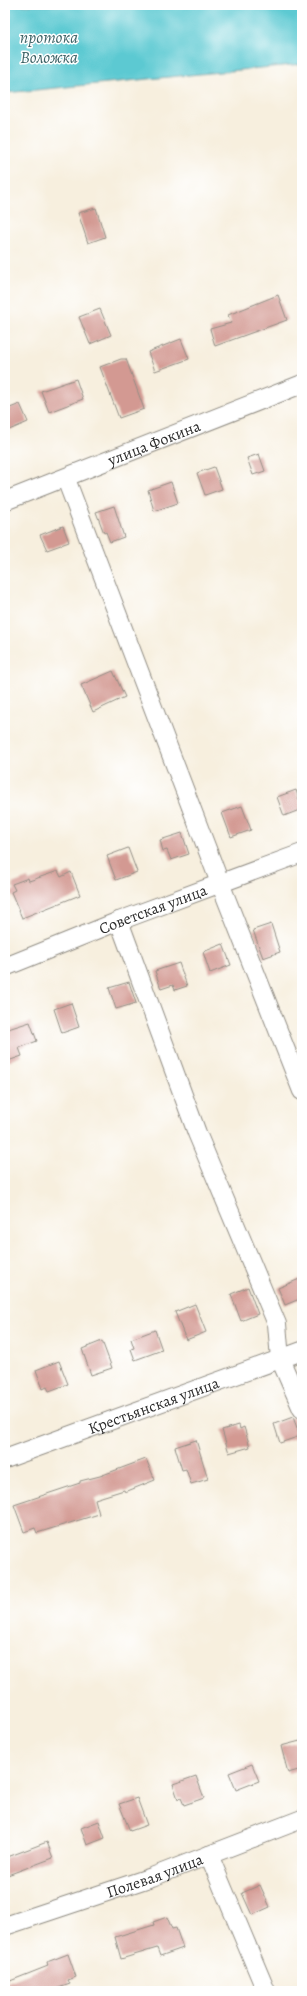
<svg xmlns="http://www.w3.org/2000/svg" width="307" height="1996" font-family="Alegreya,serif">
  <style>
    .water { fill: #5cc9d2; stroke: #447a7e }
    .building { fill: #d39992 }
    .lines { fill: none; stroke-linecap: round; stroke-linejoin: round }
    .minor-casing { stroke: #918d84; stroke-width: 20 }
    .minor { stroke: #fff; stroke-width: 18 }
    .labels { text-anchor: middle; stroke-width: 3; stroke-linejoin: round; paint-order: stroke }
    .street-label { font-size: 16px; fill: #2b2b2b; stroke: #fff }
    .water-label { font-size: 17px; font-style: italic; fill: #3c6265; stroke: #fff }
  </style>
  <rect width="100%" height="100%" fill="#fff"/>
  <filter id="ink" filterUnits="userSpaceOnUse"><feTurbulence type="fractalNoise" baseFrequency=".025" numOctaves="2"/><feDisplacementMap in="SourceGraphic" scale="8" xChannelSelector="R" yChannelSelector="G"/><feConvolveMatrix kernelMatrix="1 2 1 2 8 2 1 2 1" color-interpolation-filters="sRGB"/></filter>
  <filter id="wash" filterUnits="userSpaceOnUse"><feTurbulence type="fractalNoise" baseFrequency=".012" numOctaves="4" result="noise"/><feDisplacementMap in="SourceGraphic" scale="16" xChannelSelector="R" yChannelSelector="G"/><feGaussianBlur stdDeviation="0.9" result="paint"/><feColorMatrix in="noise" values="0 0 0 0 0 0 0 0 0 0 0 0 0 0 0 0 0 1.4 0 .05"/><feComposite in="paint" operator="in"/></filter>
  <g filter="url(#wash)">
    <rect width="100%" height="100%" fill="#f7efde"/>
    <polygon class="water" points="5,5 302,5 302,64 5,93"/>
    <g id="blocks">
      <g class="building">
        <polygon points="96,208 105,237 88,243 78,213"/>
        <polygon points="278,295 287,320 215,346 210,329 231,323 228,315"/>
        <polygon points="100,309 111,335 90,344 79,317"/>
        <polygon points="181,339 189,359 155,371 148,352"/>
        <polygon points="121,359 126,359 144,409 119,418 100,367"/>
        <polygon points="76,379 83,399 49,412 41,391"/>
        <polygon points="20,404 28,422 9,430 5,419 5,410"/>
        <polygon points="259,454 265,471 253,475 247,458"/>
        <polygon points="214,467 222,489 205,495 197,473"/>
        <polygon points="171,482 178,503 154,511 148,490"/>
        <polygon points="114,506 124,537 110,542 106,532 104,533 96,512"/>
        <polygon points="63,526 69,542 47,550 40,535"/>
        <polygon points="113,671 125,697 93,712 81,685"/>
        <polygon points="296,790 302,809 284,816 277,797"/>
        <polygon points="242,806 251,830 231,837 222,813"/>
        <polygon points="182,833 189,854 171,860 167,850 163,851 160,840"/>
        <polygon points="128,848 137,872 116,880 107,856"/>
        <polygon points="58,871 61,877 71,872 80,895 22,918 11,892 15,890 12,884 28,878 29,881"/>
        <polygon points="271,924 280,952 263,958 253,930"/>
        <polygon points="223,944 231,965 210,973 203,952"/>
        <polygon points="179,963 187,986 175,990 173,985 161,989 155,971"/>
        <polygon points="129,982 136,1003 116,1009 109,988"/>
        <polygon points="71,1003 79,1027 62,1033 54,1009"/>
        <polygon points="30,1022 37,1041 19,1048 22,1056 5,1062 5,1030"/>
        <polygon points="302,1278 302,1298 285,1305 278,1288"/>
        <polygon points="248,1287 258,1314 241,1321 231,1294"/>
        <polygon points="195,1304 206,1332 186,1340 175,1312"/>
        <polygon points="155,1330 162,1350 135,1360 131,1349 134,1348 131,1339"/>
        <polygon points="102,1341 112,1368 91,1375 82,1349"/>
        <polygon points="59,1361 68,1384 49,1391 47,1387 43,1389 36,1370"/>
        <polygon points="293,1417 300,1436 280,1443 274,1424"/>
        <polygon points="239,1425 240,1429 244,1427 250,1447 229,1453 222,1430"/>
        <polygon points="196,1440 208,1479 191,1484 186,1469 182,1470 175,1447"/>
        <polygon points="146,1459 155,1480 125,1492 124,1490 95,1499 99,1514 37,1533 35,1528 24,1532 14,1505 80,1483 80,1481 100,1476"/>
        <polygon points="300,1741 302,1748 302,1769 288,1773 281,1746"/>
        <polygon points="252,1764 259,1781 236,1790 229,1773"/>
        <polygon points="196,1776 204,1798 184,1805 181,1798 178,1799 173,1784"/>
        <polygon points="137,1798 147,1825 130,1831 119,1804"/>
        <polygon points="99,1821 105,1838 87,1845 81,1828"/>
        <polygon points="47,1842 53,1858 5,1876 5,1858"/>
        <polygon points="260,1885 270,1907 252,1915 242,1893"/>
        <polygon points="167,1917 172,1929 176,1928 183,1948 160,1956 157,1948 121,1959 115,1937 154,1925 153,1922"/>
        <polygon points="68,1954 76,1977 68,1980 70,1984 50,1991 5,1991 5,1983 48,1966 47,1962"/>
      </g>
    </g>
  </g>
  <g filter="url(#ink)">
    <use href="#blocks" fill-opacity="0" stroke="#918d84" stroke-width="1"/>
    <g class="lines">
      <g class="minor-casing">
        <g id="minor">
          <polyline points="66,479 220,883 302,1091"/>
          <path id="s1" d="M5,501L302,384"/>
          <polyline points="119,921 197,1133 277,1324 280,1359 302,1409"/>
          <path id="s2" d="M5,967L119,921L302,853"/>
          <path id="s3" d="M5,1459L302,1351"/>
          <polyline points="209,1855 266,1991"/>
          <path id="s4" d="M5,1926L152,1877L302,1819"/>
        </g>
      </g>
      <use href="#minor" class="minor"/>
    </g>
  </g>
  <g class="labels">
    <g class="street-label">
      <text dy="6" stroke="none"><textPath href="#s1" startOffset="160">улица Фокина</textPath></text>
      <text dy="6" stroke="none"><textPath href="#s2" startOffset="159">Советская улица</textPath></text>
      <text dy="6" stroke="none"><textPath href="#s3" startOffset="158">Крестьянская улица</textPath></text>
      <text dy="6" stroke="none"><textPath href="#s4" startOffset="158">Полевая улица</textPath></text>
    </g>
    <g class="water-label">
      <text x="49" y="43">протока<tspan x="49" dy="20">Воложка</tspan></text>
    </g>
  </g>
  <rect width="307" height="1996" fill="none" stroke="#fff" stroke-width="20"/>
</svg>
